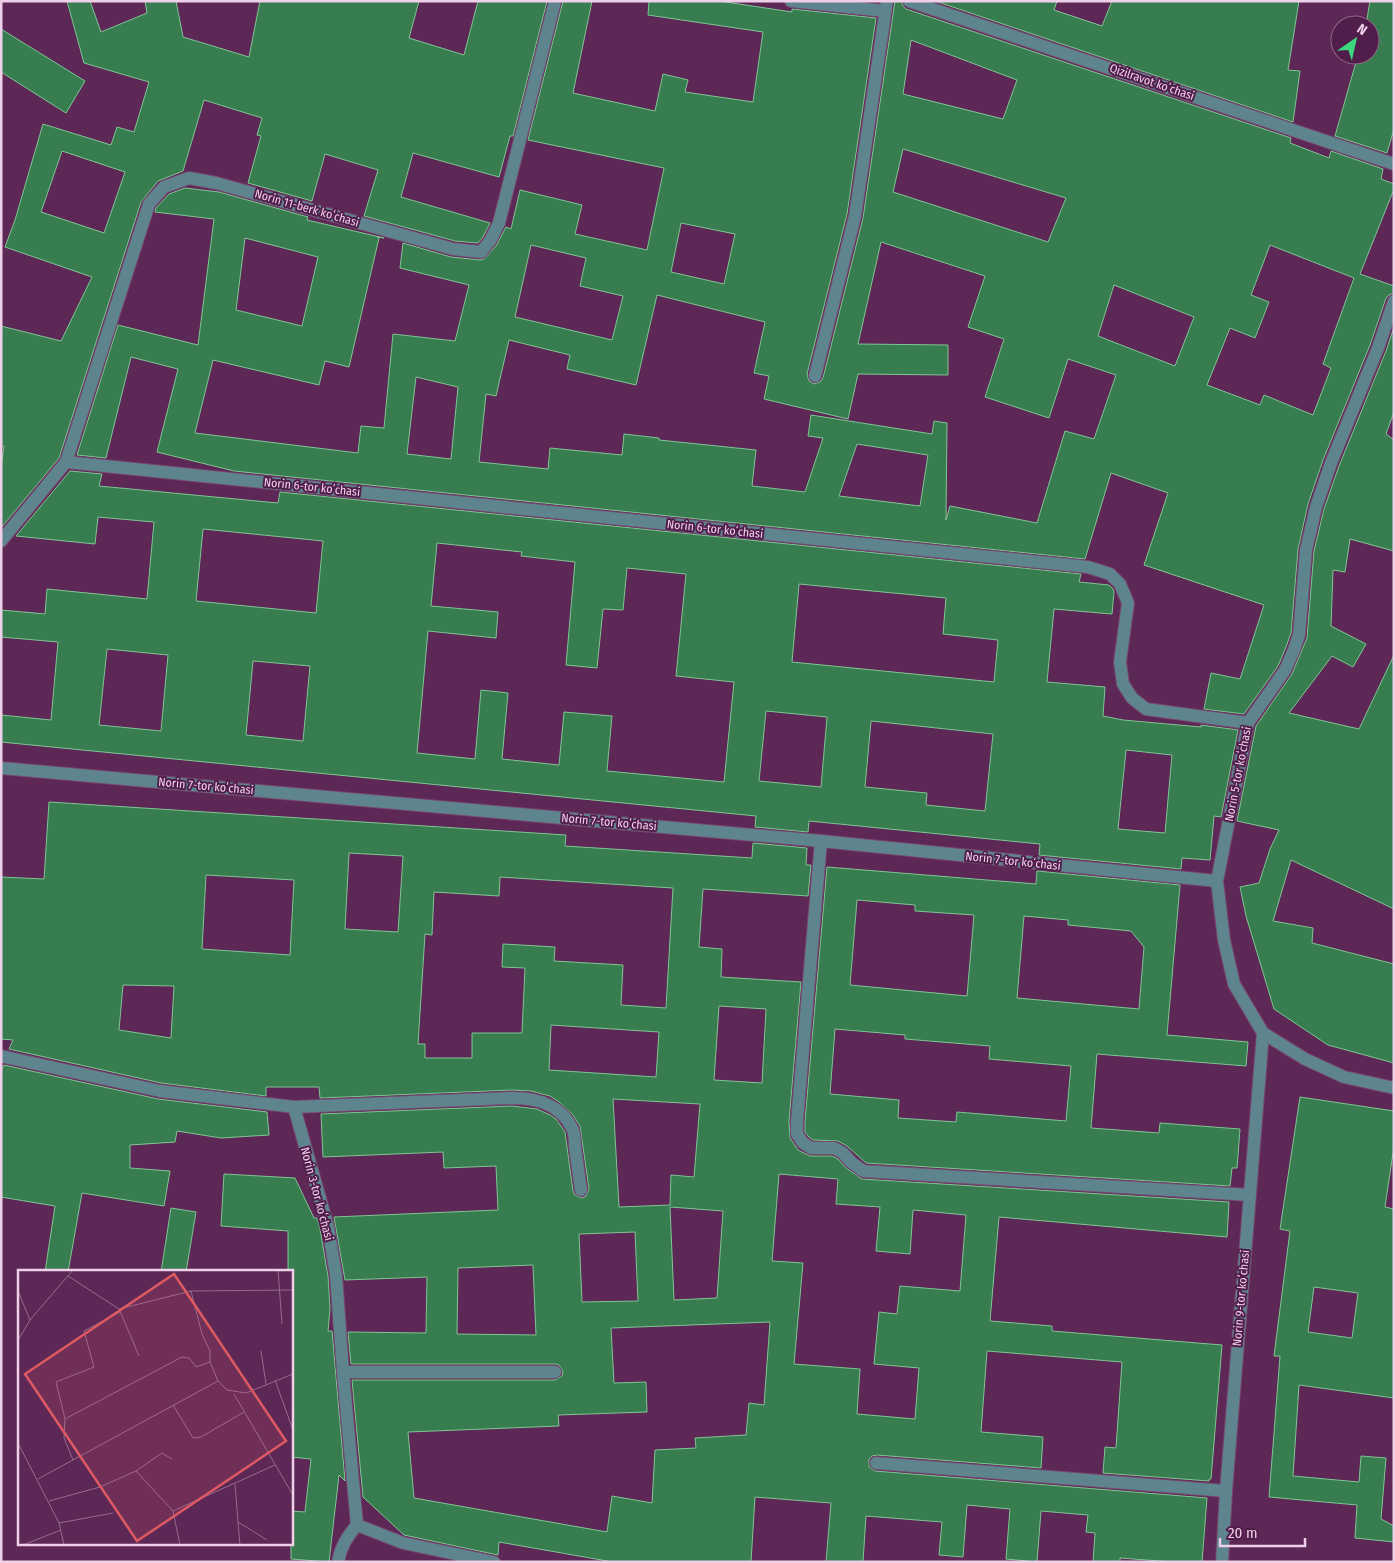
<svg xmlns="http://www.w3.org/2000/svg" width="1395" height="1563" font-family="'Fira Sans Condensed',sans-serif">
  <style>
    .building { fill: #387d50; stroke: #80c595; fill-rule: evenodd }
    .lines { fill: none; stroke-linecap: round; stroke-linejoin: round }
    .minor-casing { stroke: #774670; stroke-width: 14 }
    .minor { stroke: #5e848d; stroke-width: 12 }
    .labels { text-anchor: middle; stroke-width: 4; stroke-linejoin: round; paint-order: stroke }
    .street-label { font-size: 12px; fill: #f0cfe9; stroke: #511d4a }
    .inset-road { fill: none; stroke: #986b90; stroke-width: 1 }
    .view { fill: #de5a62; fill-opacity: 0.15; stroke: #de5a62; stroke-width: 2.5 }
    .inset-edge { fill: none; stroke: #f0cfe9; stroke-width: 2.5 }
  </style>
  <rect width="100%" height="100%" fill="#5d2855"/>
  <g class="building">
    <path d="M67,1H90L101,32L147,13L145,1H176L183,37L249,57L260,1H419L409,38L464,55L478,1H547L513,136H510L499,177L413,153L401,197L490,223L483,237L478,243L455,241L364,216L378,170L325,154L312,201L248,183L261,136L257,135L262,118L204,100L183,171L158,181L141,202L59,458L1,528V468L4,446H1V326L61,341L92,277L5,247L15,220L43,124L111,145L117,127L134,132L149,82L84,63ZM62,151L125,172L104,233L41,212Z"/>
    <path d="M563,1H592L573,93L655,111L663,74L688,80L685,92L753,102L763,32L648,15L649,1H719L792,12V9L876,18L847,214L807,374L809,381L814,384L820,382L823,378L863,218L895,1H901L903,6L906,9L1291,138L1290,143L1329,158L1331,151L1383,169L1381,179L1394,184V189L1360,274L1394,286V293L1389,295L1386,298L1370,345L1323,460L1308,504L1298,549L1291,633L1286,647L1278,666L1244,714L1204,709L1211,673L1240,679L1264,605L1144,565L1168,493L1111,473L1085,559L234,471L157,452L178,369L131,357L106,458L77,455L118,325L198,345L214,219L155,212L156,208L169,194L185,188L219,192L308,217L307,220L384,238L377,237L379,238L349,367L325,361L319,385L213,360L195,433L358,453L361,426L384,428L393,334L455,341L469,285L400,268L403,243L451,257L480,260L484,259L496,246L506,227L511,229L520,190L582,205L575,234L647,250L664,168L528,140ZM911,40L1017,80L1003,119L903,94ZM903,149L1066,198L1048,242L893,192ZM681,223L735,234L724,284L671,272ZM245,238L318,257L302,326L236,310ZM881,242L985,276L968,327L1004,339L985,397L1049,418L1068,359L1116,375L1094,439L1065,431L1037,523L950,506L946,520L947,423L934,421L932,434L811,415L808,436L823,438L805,492L752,486L756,450L659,440V438L624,434L622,455L550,448L548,469L479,462L486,394L496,396L509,340L570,355L567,369L636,385L657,295L765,322L754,373L769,376L764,399L848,419L858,374L948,375V345L858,344ZM531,245L586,258L580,286L623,296L612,340L515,317ZM1270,245L1354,278L1323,364L1331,368L1313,415L1264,395L1260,405L1207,385L1230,328L1255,338L1269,302L1251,295ZM1114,285L1194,317L1175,366L1098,336ZM416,377L458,387L451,459L407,454ZM857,444L928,455L920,506L839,496Z"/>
    <polygon points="935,1 1057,1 1054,10 1102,26 1112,1 1299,1 1288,70 1300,71 1293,122"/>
    <polygon points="1370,1 1394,1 1394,129 1387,153 1335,136 1358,55 1370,55 1370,25 1366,25"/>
    <polygon points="1,29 85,81 66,113 1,72"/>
    <polygon points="1394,327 1394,412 1386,434 1394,440 1394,551 1350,539 1345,572 1333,570 1331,626 1366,644 1353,667 1332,656 1289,713 1359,729 1394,655 1394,909 1291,860 1273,921 1313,928 1312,943 1394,964 1394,1063 1328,1045 1274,1009 1246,916 1240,887 1259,883 1270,849 1279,830 1237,821 1256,726 1292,674 1307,638 1314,551 1324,509 1339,466 1386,351"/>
    <path d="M70,471L102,474L99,486L278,503L280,492L1081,574L1079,582L1109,585L1113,589L1114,592L1112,614L1054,609L1047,682L1105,687L1103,716L1123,720L1201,727V725L1238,730L1221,817L1214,816L1210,860L1182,858L1181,869L1039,855L1040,844L809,821L808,832L755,827L756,816L1,742V715L51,720L58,642L1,637V610L45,614L47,589L147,599L154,522L98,517L95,544L16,536ZM203,529L323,541L316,613L196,601ZM437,543L522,552L521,556L575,562L566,665L597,668L603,609L623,610L627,568L686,574L676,676L734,682L724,782L607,771L612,716L564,712L559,765L502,759L508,693L481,690L475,759L417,753L428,631L496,638L498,612L431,606ZM799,584L946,598L943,634L998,640L994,682L792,662ZM107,649L168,655L161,731L99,725ZM253,661L310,666L303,741L246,735ZM766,711L827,717L821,787L759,781ZM871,721L993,734L985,811L926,805L927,793L865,787ZM1126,750L1172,755L1165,833L1118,829Z"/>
    <path d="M49,802L566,835L565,846L752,858L753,843L807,848L806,865H811L808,896L703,889L699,947L722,949L721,977L801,982L789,1121L790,1138L798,1150L810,1156H832L838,1159L846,1168L862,1179L1229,1202L1227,1237L999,1217L990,1321L1052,1326V1331L1222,1345L1211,1479H1209V1481L1103,1473L1105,1447L1116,1448L1122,1362L987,1351L981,1432L1043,1437L1041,1468L877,1455L872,1456L869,1459V1467L875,1471L1207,1498L1202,1562H1173L1120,1558V1562H1093L1095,1533L1086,1532L1088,1515L1041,1511L1037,1562L1006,1559L1010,1509L967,1505L963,1557L939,1555L942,1522L866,1516L863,1562H826L831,1503L755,1497L751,1562H613L499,1542L498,1555L404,1535L363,1497L352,1380H555L562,1376L563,1372L559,1365L555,1364H351L348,1332L426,1333L427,1277L345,1280L334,1217L498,1210L496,1166L444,1168L443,1152L323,1157L321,1114L512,1106L537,1109L550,1115L556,1119L565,1132L573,1191L575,1195L582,1198L586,1196L589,1189L580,1126L573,1115L559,1102L550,1096L531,1091L512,1090L320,1098L319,1087H266V1096L161,1083L9,1049L13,1040L1,1039V877L44,879ZM349,853L403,856L398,932L345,929ZM206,875L294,880L290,955L202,949ZM500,877L673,888L666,1008L621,1005L623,965L554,961L555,947L503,944L502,967L525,968L522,1033H472V1058H425V1044H418L425,934L432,935L434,892L499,896ZM123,985L174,986L171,1038L119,1030ZM719,1006L766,1009L762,1083L714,1080ZM551,1025L659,1032L656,1077L549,1070ZM613,1099L700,1104L694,1177L671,1175L670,1205L619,1207ZM779,1174L838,1179L836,1204L880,1207L876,1251L910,1254L913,1210L966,1215L960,1291L900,1286L897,1314L879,1312L874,1364L919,1368L915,1419L857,1414L860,1369L794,1364L803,1263L772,1261ZM670,1207L723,1211L717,1298L674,1300ZM635,1232L638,1301L582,1302L579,1234ZM533,1265L536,1335L457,1334L458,1268ZM770,1322L764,1405L749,1403L746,1435L695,1438L696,1448L655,1450L652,1503L612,1496L607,1532L414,1498L408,1432L559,1426L558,1415L647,1412L646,1382L614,1383L611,1328Z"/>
    <path d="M827,867L1036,884L1037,871L1180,885L1167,1035L1248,1042L1246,1066L1097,1054L1091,1128L1159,1133L1160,1123L1240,1129L1237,1168H1232L1230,1186L866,1163L847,1146L838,1141L813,1140L809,1137L805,1132V1121ZM857,900L915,905V911L974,915L967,996L850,985ZM1024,916L1068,920V925L1131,931L1144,947L1139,1009L1017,998ZM835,1029L905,1035V1039L990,1046L989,1059L1071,1066L1066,1121L957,1112L956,1122L898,1118L899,1100L830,1094Z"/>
    <polygon points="4,1065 158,1099 267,1112 269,1135 221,1138 177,1131 175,1142 130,1145 130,1168 170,1171 164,1206 82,1193 68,1272 45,1272 55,1206 1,1197 1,1071"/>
    <path d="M1300,1097L1394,1111V1146L1385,1207L1394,1209V1398L1299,1385L1293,1476L1359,1482L1361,1456L1386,1458L1381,1519L1394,1526V1542L1355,1538L1357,1505L1269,1497L1280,1356H1274L1290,1231L1280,1229ZM1314,1287L1358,1293L1352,1338L1308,1332Z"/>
    <polygon points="224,1174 295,1178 314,1218 317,1218 320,1229 328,1276 330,1309 328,1331 332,1331 345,1481 339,1475 329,1562 291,1559 291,1511 305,1512 311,1459 291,1457 291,1272 288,1272 288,1231 221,1226"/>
    <polygon points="171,1208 196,1212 186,1272 161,1272"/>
  </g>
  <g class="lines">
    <g class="minor-casing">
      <g id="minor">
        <polyline points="791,1 885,11"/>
        <polyline points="909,1 1394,164"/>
        <polyline points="1394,301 1378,348 1331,463 1316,507 1306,550 1299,635 1294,650 1285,670 1248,723 1217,881 1224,940 1234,984 1263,1033 1305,1059 1344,1077 1394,1088"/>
        <polyline points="815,376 855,216 887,1"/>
        <polyline points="66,462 1088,567 1110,574 1120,584 1128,603 1120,662 1123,684 1132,698 1146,709 1248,723"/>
        <polyline points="1,541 66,462 149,204 164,187 189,178 216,183 453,249 481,252 490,241 499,223 555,1"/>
        <polyline points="1,768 821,841 1217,881"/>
        <polyline points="821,841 797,1121 797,1134 803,1143 811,1148 834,1148 843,1153 851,1162 863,1171 1250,1195"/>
        <polyline points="1,1056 160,1091 294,1107 328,1227 336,1275 343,1372 357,1525 403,1543 494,1562"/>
        <path d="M294,1107L512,1098C537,1098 560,1104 572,1128C575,1133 575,1141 575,1147C577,1161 579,1176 581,1190"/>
        <polyline points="343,1372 555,1372"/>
        <polyline points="876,1463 1226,1491"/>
        <path d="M338,1562C341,1546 347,1537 357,1525"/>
        <polyline points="1222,1562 1226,1491 1263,1033"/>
      </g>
    </g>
    <use href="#minor" class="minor"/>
  </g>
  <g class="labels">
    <g class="street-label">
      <text transform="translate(1152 82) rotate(19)" y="4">Qizilravot koʻchasi</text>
      <text transform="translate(307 208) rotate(16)" y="4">Norin 11-berk koʻchasi</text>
      <text transform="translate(312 487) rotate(6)" y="4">Norin 6-tor koʻchasi</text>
      <text transform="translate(715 529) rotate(6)" y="4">Norin 6-tor koʻchasi</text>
      <text transform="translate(1238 774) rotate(-79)" y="4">Norin 5-tor koʻchasi</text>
      <text transform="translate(206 786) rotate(5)" y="4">Norin 7-tor koʻchasi</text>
      <text transform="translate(609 822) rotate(5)" y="4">Norin 7-tor koʻchasi</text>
      <text transform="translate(1013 861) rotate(6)" y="4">Norin 7-tor koʻchasi</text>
      <text transform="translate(317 1194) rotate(75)" y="4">Norin 3-tor koʻchasi</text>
      <text transform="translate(1241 1298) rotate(-85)" y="4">Norin 9-tor koʻchasi</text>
    </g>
  </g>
  <g transform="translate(18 1270)">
    <rect width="275" height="275" fill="#5d2855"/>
    <path class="inset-road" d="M260,0L264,54M50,6L101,39L173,21L275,20M0,21L12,50M173,21L184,64L192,81V92L200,111L209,120L228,123L275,104M102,41L121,86M0,70L12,50L55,0M243,81L248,114M257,110L275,160M216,124L275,225M155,135L175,168L183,167L226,142M47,149L164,87L171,88L178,97L192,92M0,173L41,253L46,275M55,190L46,168L47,149L38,112L76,97L66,61L102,42M118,201L144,183L154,189M20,209L200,111M217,214L220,252L249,270M31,231L82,217L118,201L155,241L257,195M155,241L162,275M220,252L222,275M41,253L95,243M5,275L43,260"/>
    <path class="view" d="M156,4L268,171L119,271L7,104Z"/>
    <rect width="275" height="275" class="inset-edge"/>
  </g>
  <rect width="1395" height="1563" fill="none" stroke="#f0cfe9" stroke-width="5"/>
  <g transform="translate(1355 40) rotate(34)"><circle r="24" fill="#511d4a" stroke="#91648a"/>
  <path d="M0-4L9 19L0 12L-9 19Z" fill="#3cd77e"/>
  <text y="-8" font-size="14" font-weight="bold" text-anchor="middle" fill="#f0cfe9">N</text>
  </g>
  <path d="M1220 1538v8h85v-8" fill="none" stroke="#f0cfe9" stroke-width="2.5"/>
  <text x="1228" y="1538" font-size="15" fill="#f0cfe9" stroke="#511d4a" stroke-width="4" paint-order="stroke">20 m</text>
</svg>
